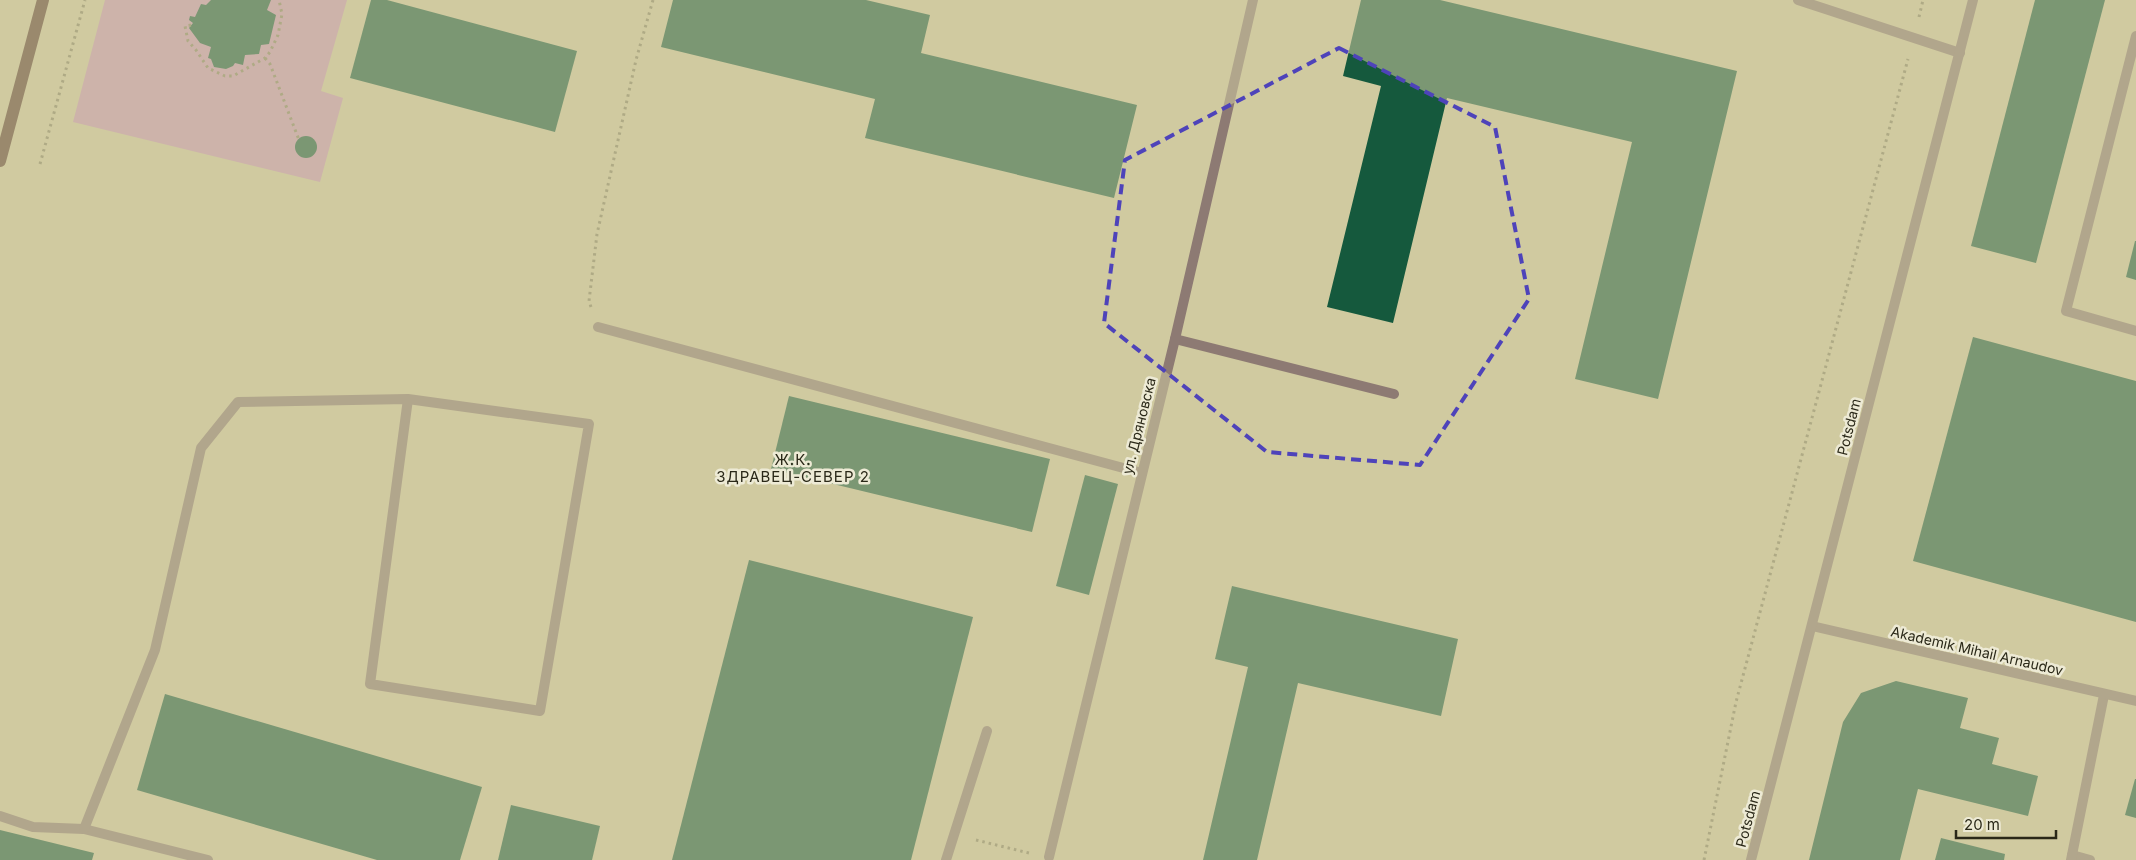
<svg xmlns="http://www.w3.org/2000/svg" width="2136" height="860" font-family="Inter,sans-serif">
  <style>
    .green { fill: #ca97b7 }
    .building { fill: #15593d }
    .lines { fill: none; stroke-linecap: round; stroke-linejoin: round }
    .path { stroke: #888465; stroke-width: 3; stroke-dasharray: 2.5 4; stroke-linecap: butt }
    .service { stroke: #8d7a73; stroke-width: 10 }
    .minor { stroke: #8d7a73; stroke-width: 10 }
    .tertiary { stroke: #8d7a73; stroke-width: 10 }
    .primary { stroke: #593b2f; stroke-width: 12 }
    .marked { fill: none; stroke: #4e43ba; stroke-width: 4; stroke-dasharray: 10 6; stroke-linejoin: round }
    .labels { text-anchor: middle; stroke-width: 5; stroke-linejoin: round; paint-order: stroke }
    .street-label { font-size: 14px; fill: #2a2818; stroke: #edead5 }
    .neighbourhood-label { font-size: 15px; letter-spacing: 1px; fill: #2a2818; stroke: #edead5 }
  </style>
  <rect width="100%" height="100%" fill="#d0caa0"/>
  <polygon class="green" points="105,0 347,0 321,91 343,98 320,182 73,122"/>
  <g class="building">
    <polygon points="211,0 271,0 267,10 276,15 269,44 261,45 259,54 245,55 243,65 235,63 233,66 226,69 214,67 211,59 208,58 211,47 200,43 189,28 193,23 189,20 190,16 195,17 201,4 206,5"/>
    <polygon points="371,0 387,0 577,51 555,132 350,78"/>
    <polygon points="673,0 866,0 930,15 921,53 1137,105 1114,198 865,138 875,99 661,47"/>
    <polygon points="1361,0 1440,0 1737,71 1658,399 1575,379 1632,142 1447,98 1393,323 1327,307 1381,86 1343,76"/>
    <polygon points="2035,0 2105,0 2036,263 1971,246"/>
    <circle cx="306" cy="147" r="11"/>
    <polygon points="2135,241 2136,241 2136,280 2126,277"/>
    <polygon points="1973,337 2136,381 2136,622 1913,561"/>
    <polygon points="789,396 1050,459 1032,532 771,469"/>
    <polygon points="1085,475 1118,484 1089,595 1056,586"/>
    <polygon points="749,560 973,617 911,860 672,860"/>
    <polygon points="1232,586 1458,639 1441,716 1298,683 1257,860 1203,860 1248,667 1215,659"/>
    <polygon points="1896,681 1968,698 1960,728 1999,738 1992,764 2038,776 2028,816 1918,789 1900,860 1809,860 1843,722 1861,693"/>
    <polygon points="165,694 482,787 460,860 377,860 137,790"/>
    <polygon points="2135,779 2136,779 2136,818 2125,815"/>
    <polygon points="511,805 600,826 592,860 498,860"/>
    <polygon points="0,830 94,853 92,860 0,860"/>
    <polygon points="1941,838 2005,854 2004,860 1935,860"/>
  </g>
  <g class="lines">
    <g class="path">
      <polyline points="1919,17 1923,0"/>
      <polyline points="191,25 185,26 188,41 196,50 208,68 225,76 233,76 265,58 270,52 278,35 282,14 279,0"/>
      <polyline points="265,58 270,64 299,140"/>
      <polyline points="40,164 85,0"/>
      <polyline points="591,307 589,301 597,234 636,60 653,0"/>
      <polyline points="976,840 1029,853"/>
      <polyline points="1704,860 1736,702 1908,59"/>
    </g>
    <g class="service">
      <polyline points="1798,0 1960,53"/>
      <polyline points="2136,36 2066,311 2136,331"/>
      <polyline points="598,327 1142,473"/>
      <polyline points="1175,339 1394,394"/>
      <polyline points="0,816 33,827 84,829 208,860"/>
      <polyline points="84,829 155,650 201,448 238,402 408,399 589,424 540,711 370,684 408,399"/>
      <polyline points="2072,855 2090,860"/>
      <polyline points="946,860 987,731"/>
      <polyline points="2071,860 2104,695"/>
    </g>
    <g class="minor">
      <polyline points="1812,626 2136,701"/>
      <polyline points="1049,857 1175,339 1253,0"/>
    </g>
    <polyline class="tertiary" points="1751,860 1973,0"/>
    <polyline class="primary" points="0,161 43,0"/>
  </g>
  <path d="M0 0H2136V860H0ZM1339,48L1495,127L1529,299L1420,465L1267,452L1104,323L1125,160Z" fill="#d0caa0" fill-opacity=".55" fill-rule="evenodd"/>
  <path class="marked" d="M1339,48L1495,127L1529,299L1420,465L1267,452L1104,323L1125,160Z"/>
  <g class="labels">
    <g class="street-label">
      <text transform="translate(1139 426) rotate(-76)" y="5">ул. Дряновска</text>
      <text transform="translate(1849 427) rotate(-76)" y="5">Potsdam</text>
      <text transform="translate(1977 651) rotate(13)" y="5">Akademik Mihail Arnaudov</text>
      <text transform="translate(1748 819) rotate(-75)" y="5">Potsdam</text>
    </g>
    <g class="neighbourhood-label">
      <text x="793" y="465">Ж.К.<tspan x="793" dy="17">ЗДРАВЕЦ-СЕВЕР 2</tspan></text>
    </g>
  </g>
  <path d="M1956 830v8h100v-8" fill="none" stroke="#2a2818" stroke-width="2.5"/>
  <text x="1964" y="830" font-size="15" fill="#2a2818" stroke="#edead5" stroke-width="4" paint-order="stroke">20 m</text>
</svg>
